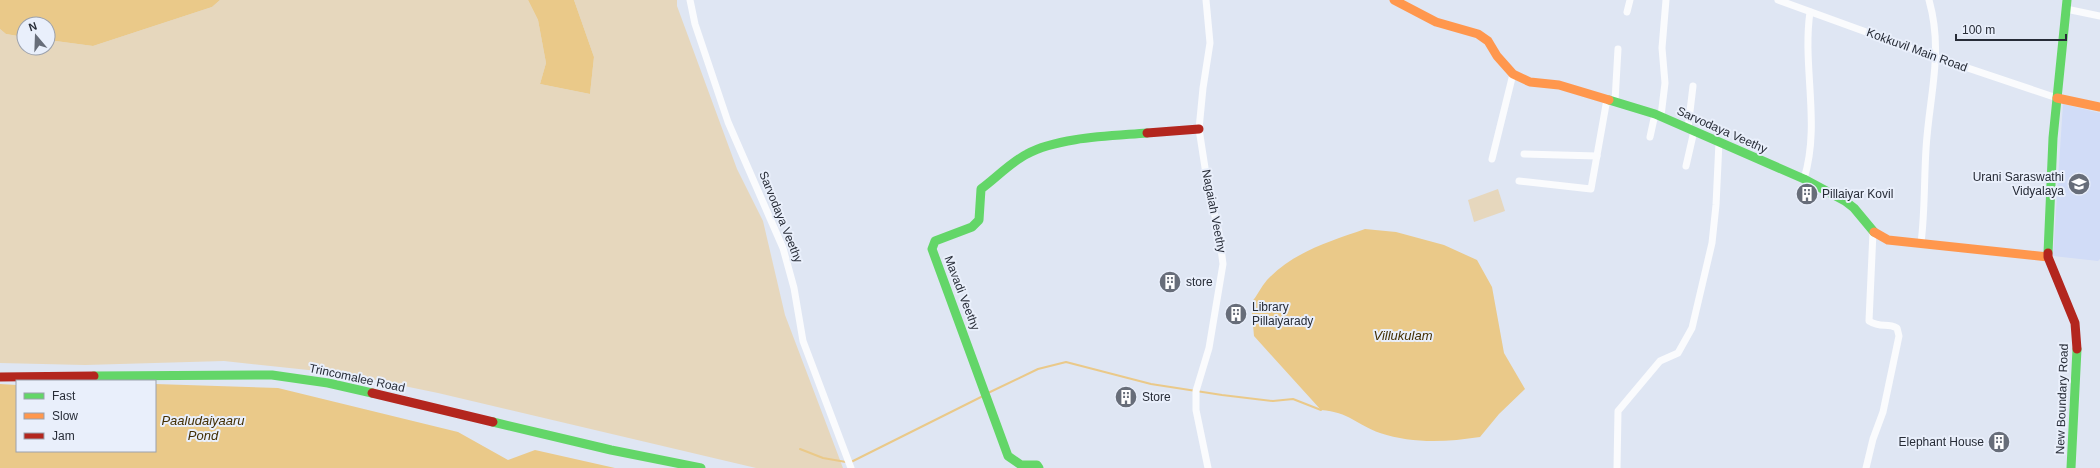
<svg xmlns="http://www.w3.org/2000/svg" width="2100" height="468" font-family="Helvetica,sans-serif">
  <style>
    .built { fill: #d1dcf7 }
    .green { fill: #e6d7bd }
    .water { fill: #eac989 }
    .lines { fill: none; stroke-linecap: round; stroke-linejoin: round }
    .stream { stroke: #eac989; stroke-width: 2 }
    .street { stroke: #fafbfd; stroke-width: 7 }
    .fast { stroke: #63d668; stroke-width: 9 }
    .slow { stroke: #ff974d; stroke-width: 9 }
    .jam { stroke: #b3261e; stroke-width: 9 }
    .labels { text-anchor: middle; stroke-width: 4; stroke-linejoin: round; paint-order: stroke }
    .street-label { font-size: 12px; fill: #272c37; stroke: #e9effb }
    .poi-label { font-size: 12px; fill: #272c37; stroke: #e9effb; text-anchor: start }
    .water-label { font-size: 13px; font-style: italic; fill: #432f04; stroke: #e9effb }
  </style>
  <rect width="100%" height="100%" fill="#dfe6f3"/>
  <polygon class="built" points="2063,104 2100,113 2100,259 2098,261 2053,256"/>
  <g class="green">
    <polygon points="220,0 528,0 538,20 546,63 540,84 590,94 594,57 574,0 677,0 677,6 737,169 763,221 785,315 843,468 756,468 438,393 346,374 224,361 85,365 0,363 0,29 6,34 24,37 24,48 48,48 48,40 93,46 212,7"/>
    <polygon points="1498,189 1505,211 1474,222 1468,200"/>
  </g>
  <g class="water">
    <polygon points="0,0 220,0 212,7 93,46 48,40 48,24 24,24 24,37 6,34 0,29"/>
    <polygon points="528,0 574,0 594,57 590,94 540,84 546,63 538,20"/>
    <path d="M1365,229L1396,232L1444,245L1477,260L1492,287L1504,353L1525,389L1499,414L1480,437C1447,442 1413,444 1380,433C1357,425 1349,412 1321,410L1254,336L1251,303C1257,296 1261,287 1267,280C1293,252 1331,241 1365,229Z"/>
    <polygon points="0,384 17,385 17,451 155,451 155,384 278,388 458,432 508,460 535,450 615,468 0,468"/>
  </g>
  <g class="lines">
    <g class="stream">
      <polyline points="988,393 1038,369 1066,362 1151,384 1222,395 1273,401 1293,399 1321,410"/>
      <polyline points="800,449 823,458 846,462"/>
      <polyline points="851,462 983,396"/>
    </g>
    <g class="street">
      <polyline points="690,0 695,24 728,122 783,248 794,288 803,341 851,468"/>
      <polyline points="1206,0 1210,43 1203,88 1199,129 1208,187 1219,233 1223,264 1209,348 1196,391 1196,410 1208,468"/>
      <polyline points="1778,0 1935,57 2057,98"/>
      <polyline points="2066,9 2100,16"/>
      <polyline points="1627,12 1630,0"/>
      <polyline points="1615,101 1618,49"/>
      <polyline points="1661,116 1665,83 1662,48 1666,0"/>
      <polyline points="1688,128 1693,86"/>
      <polyline points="1650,137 1655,114"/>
      <polyline points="1524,154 1597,156"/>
      <polyline points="1492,159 1513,74"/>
      <polyline points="1686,166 1694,131"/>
      <path d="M1804,179C1821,124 1802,67 1810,12"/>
      <polyline points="1519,181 1591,189 1607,99"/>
      <path d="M1921,243C1925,212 1924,180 1926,149C1929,96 1944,53 1929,0"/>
      <polyline points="1617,468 1618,411 1660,361 1678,353 1692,328 1712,243 1716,205 1719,142"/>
      <path d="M1866,468L1873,439L1883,412L1899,336L1897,328C1886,322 1882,329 1869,321L1873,232"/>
    </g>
    <g class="fast">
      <polyline points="1609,100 1655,114 1804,179 1845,201 1854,208 1874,232"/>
      <polyline points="2048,253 2053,138 2067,0"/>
      <polyline points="94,376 272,375 328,383 372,393"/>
      <polyline points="493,422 611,450 701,468"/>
      <path d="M1039,468L1037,465H1021L1008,456L932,249L935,241L972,227L979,220L981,189C996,178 1011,162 1027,154C1058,137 1112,136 1147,133"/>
      <polyline points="2071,468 2077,349"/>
    </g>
    <g class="slow">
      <polyline points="1394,0 1436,22 1478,34 1488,41 1497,56 1513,74 1530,82 1559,85 1609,100"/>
      <polyline points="2057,98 2100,107"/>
      <polyline points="1874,232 1888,240 2048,257"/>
    </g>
    <g class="jam">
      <polyline points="1147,133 1199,129"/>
      <polyline points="2048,253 2048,257 2075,323 2077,349"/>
      <polyline points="0,377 94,376"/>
      <polyline points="372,393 493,422"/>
    </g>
  </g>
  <defs>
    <g id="school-disc" transform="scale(1.15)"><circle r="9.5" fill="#676d79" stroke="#e9effb"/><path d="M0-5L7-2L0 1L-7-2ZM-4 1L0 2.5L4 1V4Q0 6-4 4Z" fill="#fff"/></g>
    <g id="building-disc" transform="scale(1.15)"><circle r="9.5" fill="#676d79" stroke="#e9effb"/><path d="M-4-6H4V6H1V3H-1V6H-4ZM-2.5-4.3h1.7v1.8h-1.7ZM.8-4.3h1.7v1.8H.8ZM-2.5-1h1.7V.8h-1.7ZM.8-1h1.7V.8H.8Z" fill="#fff"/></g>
  </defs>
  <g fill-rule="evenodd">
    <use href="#school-disc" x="2079" y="184"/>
    <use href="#building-disc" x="1807" y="194"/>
    <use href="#building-disc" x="1170" y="282"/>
    <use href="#building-disc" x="1236" y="314"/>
    <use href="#building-disc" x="1126" y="397"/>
    <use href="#building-disc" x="1999" y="442"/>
  </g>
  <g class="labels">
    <g class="street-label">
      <text transform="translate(1917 50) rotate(20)" y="4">Kokkuvil Main Road</text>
      <text transform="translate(1722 130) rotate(24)" y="4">Sarvodaya Veethy</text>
      <text transform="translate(1214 211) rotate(79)" y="4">Nagaiah Veethy</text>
      <text transform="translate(781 217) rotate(68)" y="4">Sarvodaya Veethy</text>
      <text transform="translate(962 293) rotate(69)" y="4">Mavadi Veethy</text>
      <text transform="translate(357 378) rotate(12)" y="4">Trincomalee Road</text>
      <text transform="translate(2062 399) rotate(-88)" y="4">New Boundary Road</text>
    </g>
    <g class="poi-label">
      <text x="2064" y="181" text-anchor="end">Urani Saraswathi<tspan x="2064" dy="14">Vidyalaya</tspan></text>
      <text x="1822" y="198">Pillaiyar Kovil</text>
      <text x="1186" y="286">store</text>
      <text x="1252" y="311">Library<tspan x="1252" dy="14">Pillaiyarady</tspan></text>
      <text x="1142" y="401">Store</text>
      <text x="1984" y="446" text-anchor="end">Elephant House</text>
    </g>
    <g class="water-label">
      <text x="1403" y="340">Villukulam</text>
      <text x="203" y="425">Paaludaiyaaru<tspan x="203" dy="15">Pond</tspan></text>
    </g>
  </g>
  <rect x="16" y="380" width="140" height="72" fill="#e9effb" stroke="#9ba1ad"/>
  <rect x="24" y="393" width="20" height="6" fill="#63d668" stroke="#9ba1ad"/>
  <text x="52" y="400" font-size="12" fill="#272c37">Fast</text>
  <rect x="24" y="413" width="20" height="6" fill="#ff974d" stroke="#9ba1ad"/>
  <text x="52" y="420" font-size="12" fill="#272c37">Slow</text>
  <rect x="24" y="433" width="20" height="6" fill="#b3261e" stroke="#9ba1ad"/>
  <text x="52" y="440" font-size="12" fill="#272c37">Jam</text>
  <g transform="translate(36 36) rotate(341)"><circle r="19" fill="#e9effb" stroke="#9ba1ad"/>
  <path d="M0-3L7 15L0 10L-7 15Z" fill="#676d79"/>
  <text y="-6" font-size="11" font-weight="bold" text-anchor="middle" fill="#272c37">N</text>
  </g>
  <path d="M1956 34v6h110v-6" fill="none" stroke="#272c37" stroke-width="2"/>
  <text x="1962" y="34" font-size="12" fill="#272c37" stroke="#e9effb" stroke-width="3" paint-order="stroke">100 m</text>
</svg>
